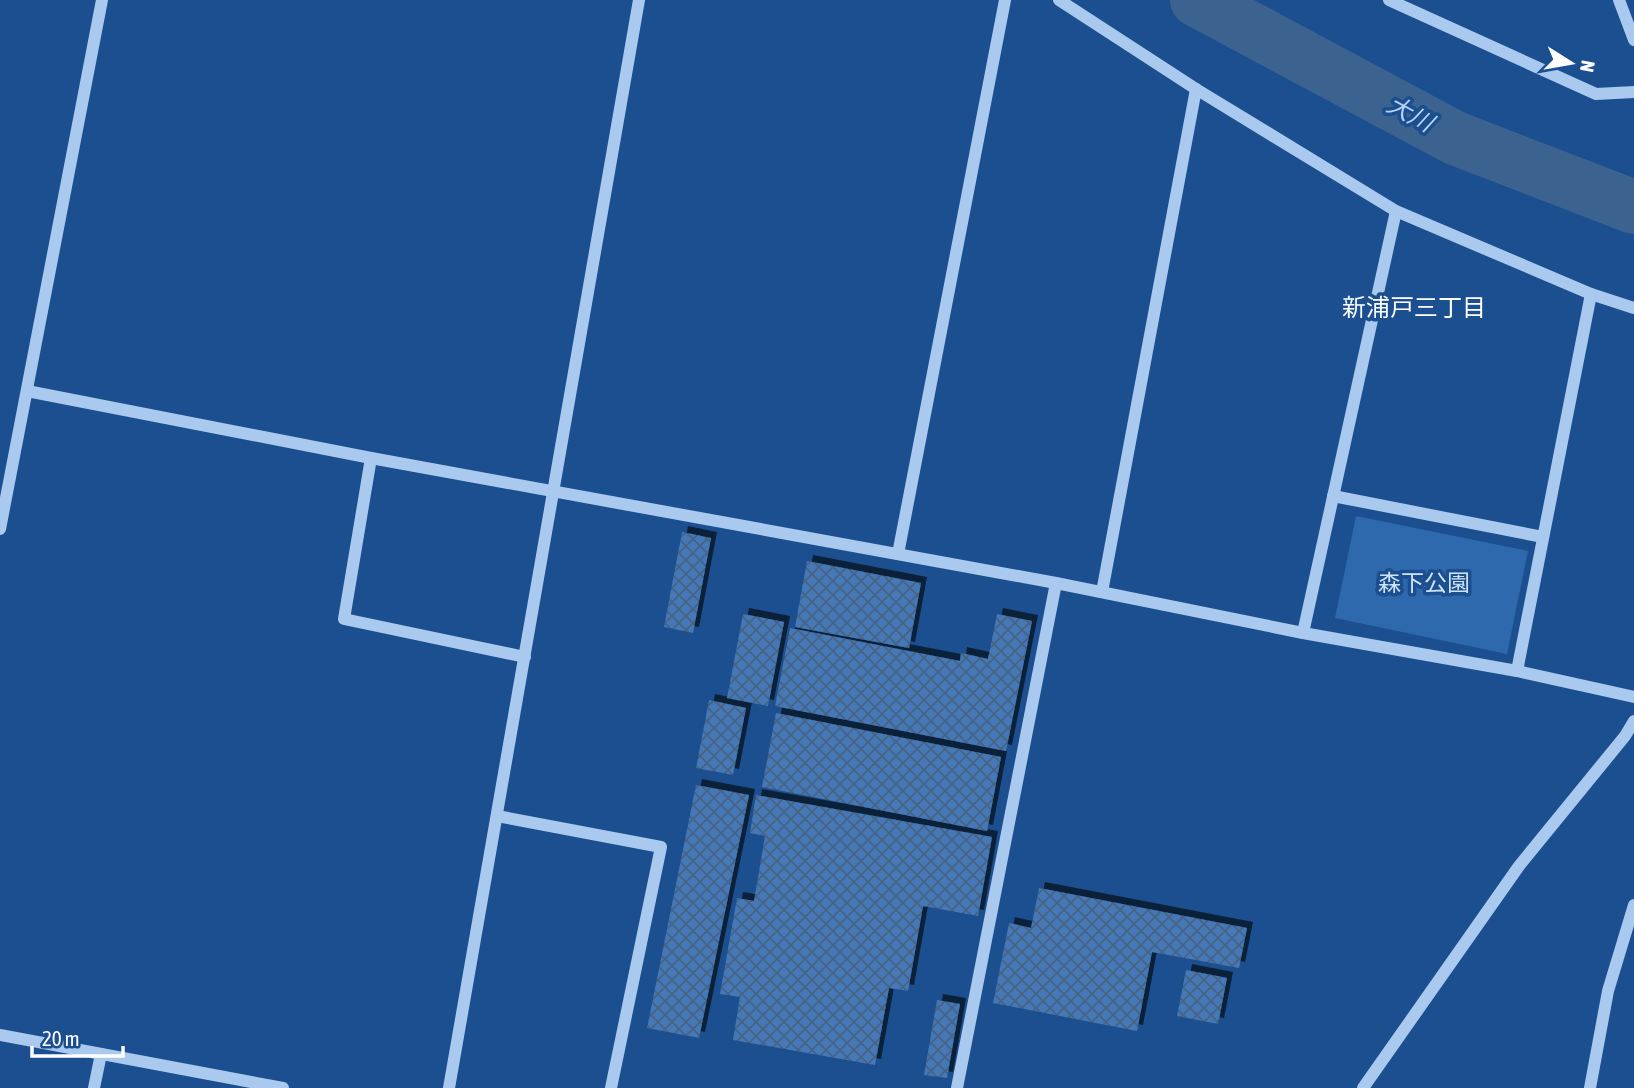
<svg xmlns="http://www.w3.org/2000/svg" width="1634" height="1088" font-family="'Asap Condensed','Noto Sans JP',sans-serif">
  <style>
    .green { fill: #2e69ad }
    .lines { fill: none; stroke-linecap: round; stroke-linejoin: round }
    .river { stroke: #3c6290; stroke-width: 54 }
    .building { fill: url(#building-cross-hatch); filter: url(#shadow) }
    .minor { stroke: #a9c9ee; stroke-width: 12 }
    .labels { text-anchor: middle; stroke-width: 7; stroke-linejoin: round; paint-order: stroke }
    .park-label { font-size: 23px; fill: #cfe3fa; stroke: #1b4f8f }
    .water-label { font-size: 24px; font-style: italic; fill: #b5d3f5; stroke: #1b4f8f }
    .neighbourhood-label { font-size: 24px; fill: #fff; stroke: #1b4f8f }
  </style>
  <defs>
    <pattern id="building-cross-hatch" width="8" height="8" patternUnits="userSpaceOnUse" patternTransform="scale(1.75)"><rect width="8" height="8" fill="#4478b7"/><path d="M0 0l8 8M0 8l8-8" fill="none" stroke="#486282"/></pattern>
    <filter id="shadow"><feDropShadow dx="6" dy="-6" stdDeviation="0" flood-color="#0009"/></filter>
  </defs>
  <rect width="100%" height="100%" fill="#1b4f8f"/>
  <polygon class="green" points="1356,516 1528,551 1507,654 1335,618"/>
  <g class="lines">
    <polyline class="river" points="1197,0 1455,138 1634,207"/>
  </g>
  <g class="building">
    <polygon points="682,532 711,538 693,633 664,627"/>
    <polygon points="807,561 921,583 909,648 795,627"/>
    <polygon points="743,614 784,622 768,706 727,698"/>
    <polygon points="997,614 1032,621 1006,751 775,706 790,628 960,661 961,653 988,659"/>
    <polygon points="709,700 746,708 733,775 696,768"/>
    <polygon points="776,713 1001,757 987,831 762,787"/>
    <polygon points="696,785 749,795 699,1038 647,1028"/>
    <polygon points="756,795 992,837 978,916 923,906 908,991 889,988 875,1065 733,1040 740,997 720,994 737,898 754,901 765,836 750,833"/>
    <polygon points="1039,888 1247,928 1239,968 1152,952 1137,1031 993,1003 1009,923 1031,928"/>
    <polygon points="1186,970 1227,978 1218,1024 1177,1016"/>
    <polygon points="937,1000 960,1004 947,1078 924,1075"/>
  </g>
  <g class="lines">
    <g class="minor">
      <polyline points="1059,0 1196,89 1396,211 1591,294 1634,308"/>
      <polyline points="1389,0 1596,94 1634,92"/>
      <polyline points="1619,0 1634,40"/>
      <polyline points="27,391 371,458 1056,583 1303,633 1517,671 1634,697"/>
      <polyline points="371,458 344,619 525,657"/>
      <polyline points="1333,496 1543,537"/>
      <polyline points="0,529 102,0"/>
      <polyline points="898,554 1005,0"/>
      <polyline points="1102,592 1196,89"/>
      <polyline points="1303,633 1396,211"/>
      <polyline points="1517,671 1591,294"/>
      <polyline points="497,816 661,847 611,1088"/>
      <polyline points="0,1035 283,1088"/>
      <polyline points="94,1088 101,1054"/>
      <polyline points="449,1088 639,0"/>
      <polyline points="957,1088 1056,583"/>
      <polyline points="1363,1088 1519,866 1625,736 1634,721"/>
      <polyline points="1590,1088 1608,991 1634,905"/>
    </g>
  </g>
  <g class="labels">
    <g class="park-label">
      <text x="1424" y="591">森下公園</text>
    </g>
    <g class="water-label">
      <text transform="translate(1410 114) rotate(28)" y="8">大川</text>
    </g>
    <g class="neighbourhood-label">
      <text x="1414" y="316">新浦戸三丁目</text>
    </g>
  </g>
  <g transform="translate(1571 63) rotate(101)" stroke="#1b4f8f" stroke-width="5" paint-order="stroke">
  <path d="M0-5L12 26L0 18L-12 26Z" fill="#ffffff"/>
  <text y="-10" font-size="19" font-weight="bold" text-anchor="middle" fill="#ffffff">N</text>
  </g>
  <path d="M32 1046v10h91v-10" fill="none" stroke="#ffffff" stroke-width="3.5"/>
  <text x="42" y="1046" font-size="21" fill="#ffffff" stroke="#1b4f8f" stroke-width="5" paint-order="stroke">20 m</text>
</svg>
